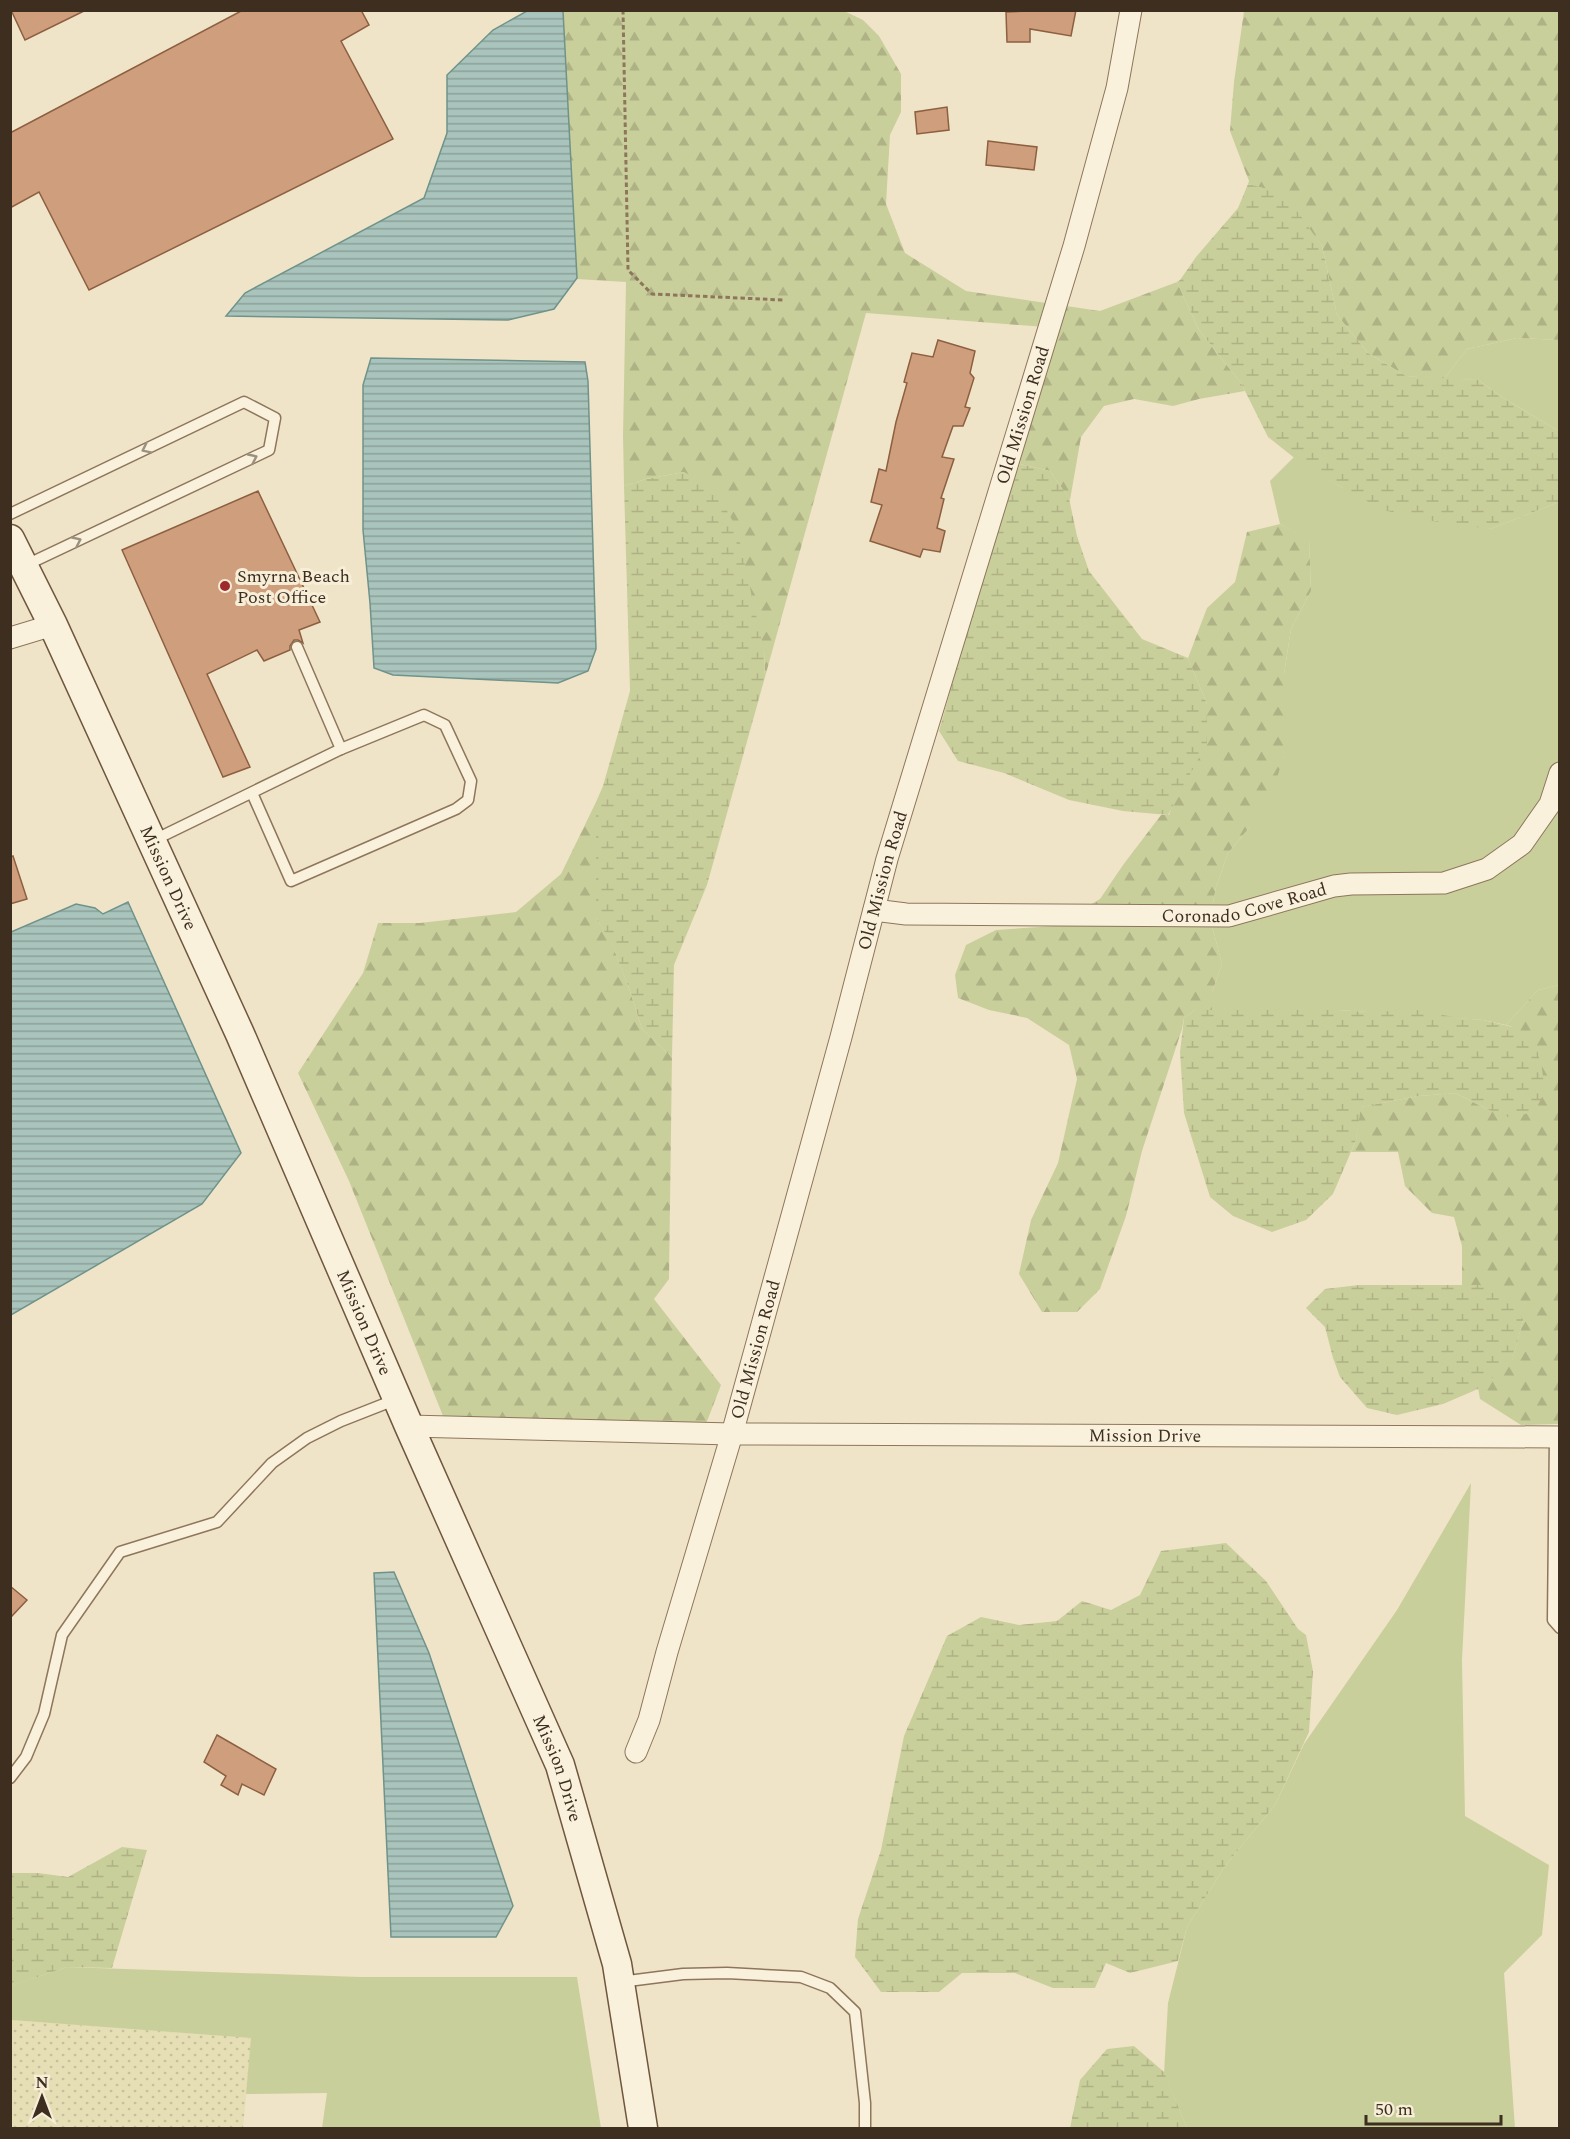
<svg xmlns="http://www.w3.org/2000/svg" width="1570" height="2139" font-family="Spectral,serif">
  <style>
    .farmland { fill: url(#farmland-dots) }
    .grass { fill: #c9cf9b }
    .forest { fill: url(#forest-firs) }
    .wetland { fill: url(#wetland-marsh) }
    .water { fill: url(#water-rules); stroke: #6f938a; stroke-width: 1.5 }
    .building { fill: #cf9f7d; stroke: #8d5f41; stroke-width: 1.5 }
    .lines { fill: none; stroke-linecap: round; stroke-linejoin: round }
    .lane-casing { stroke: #8d765c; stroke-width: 13 }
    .street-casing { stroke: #8d765c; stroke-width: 23 }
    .secondary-casing { stroke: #6f573f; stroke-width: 31 }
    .path { stroke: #8d765c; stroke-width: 3; stroke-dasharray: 4.5 3; stroke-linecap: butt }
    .lane { stroke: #faf1dc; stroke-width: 10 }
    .street { stroke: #faf1dc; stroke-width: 21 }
    .secondary { stroke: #faf1dc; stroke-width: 28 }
    .oneway { stroke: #9c907e }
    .poi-dot { fill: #9e2a2b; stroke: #f7eed8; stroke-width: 2 }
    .labels { text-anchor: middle; stroke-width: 6; stroke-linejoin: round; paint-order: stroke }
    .street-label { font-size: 18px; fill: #3d2e20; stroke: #f7eed8 }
    .poi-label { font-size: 18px; fill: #3d2e20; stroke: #f7eed8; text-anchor: start }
  </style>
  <defs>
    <pattern id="farmland-dots" width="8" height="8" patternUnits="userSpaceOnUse" patternTransform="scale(1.5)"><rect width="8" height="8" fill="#e6deb5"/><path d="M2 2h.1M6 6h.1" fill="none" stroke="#c6bf9b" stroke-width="1.8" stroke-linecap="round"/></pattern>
    <pattern id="forest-firs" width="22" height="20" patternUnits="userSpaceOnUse" patternTransform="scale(1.5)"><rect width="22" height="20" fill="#c9cf9b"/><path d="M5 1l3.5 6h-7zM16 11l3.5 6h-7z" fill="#aeb285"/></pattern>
    <pattern id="wetland-marsh" width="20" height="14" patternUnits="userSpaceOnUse" patternTransform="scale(1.5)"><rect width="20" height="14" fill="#c9cf9b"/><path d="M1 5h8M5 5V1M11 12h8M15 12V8" fill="none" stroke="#aeb285"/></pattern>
    <pattern id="water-rules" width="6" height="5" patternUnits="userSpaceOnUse" patternTransform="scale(1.5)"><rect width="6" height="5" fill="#a9c4bc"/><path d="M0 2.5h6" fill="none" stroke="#8ba098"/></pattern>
  </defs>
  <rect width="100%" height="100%" fill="#f0e4c8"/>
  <polygon class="farmland" points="10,2020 252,2038 243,2128 11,2128"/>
  <g class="grass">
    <polygon points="1517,338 1559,340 1559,431 1505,399 1478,380 1444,379 1467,349"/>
    <polygon points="1294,457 1341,487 1490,529 1559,502 1559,985 1538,990 1506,1025 1483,1020 1338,1010 1212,1011 1212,992 1222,964 1210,918 1216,887 1228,853 1249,828 1284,756 1284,674 1291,629 1311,591 1309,540 1280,524 1270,481"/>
    <polygon points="1471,1483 1462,1660 1465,1816 1549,1865 1542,1935 1504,1973 1515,2128 1187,2128 1164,2073 1168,2003 1187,1927 1225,1866 1275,1805 1304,1744 1397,1610"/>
    <polygon points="67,1967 361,1977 577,1977 601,2128 322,2128 327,2093 246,2094 251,2038 11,2020 10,1986"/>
  </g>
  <g class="forest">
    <polygon points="842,10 863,20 879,36 901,74 901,112 890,135 886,204 905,253 966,291 1100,311 1177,282 1199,330 1241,383 1245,391 1199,399 1173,406 1134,399 1104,406 1081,437 1070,500 1050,471 1020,464 1045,327 866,313 765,677 764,651 684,472 646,479 624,486 623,435 626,282 576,279 563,11"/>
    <polygon points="1244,11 1559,11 1559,340 1517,338 1467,349 1444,379 1406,376 1368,353 1337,315 1322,246 1280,193 1248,184 1249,181 1230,131 1234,82"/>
    <polygon points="1280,524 1309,539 1311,591 1291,629 1284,674 1284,756 1275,784 1249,828 1228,853 1216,887 1210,918 1222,964 1212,992 1212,1011 1195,1010 1184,1018 1182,1029 1142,1151 1126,1216 1100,1289 1077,1312 1042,1312 1019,1274 1031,1220 1058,1163 1077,1079 1069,1045 1027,1018 989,1010 958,998 955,975 966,945 996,930 1054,926 1100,899 1123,865 1161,815 1169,815 1207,704 1188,658 1207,608 1235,582 1247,532"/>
    <polygon points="596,802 596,918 611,941 630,991 642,1029 672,1057 669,1279 654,1299 721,1385 706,1424 449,1431 349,1181 298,1073 363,973 378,923 420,923 516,912 561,874"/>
    <polygon points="1559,985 1559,1424 1521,1425 1480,1399 1478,1388 1512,1361 1523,1320 1478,1285 1462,1285 1462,1246 1454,1217 1432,1213 1405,1186 1398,1152 1351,1152 1356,1140 1360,1107 1419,1096 1455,1093 1489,1110 1513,1027 1506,1025 1538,990"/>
  </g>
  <g class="wetland">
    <polygon points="1248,184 1280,192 1295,208 1322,246 1337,315 1368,353 1406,376 1478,380 1505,399 1559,431 1559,502 1490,529 1432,521 1383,510 1341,487 1302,464 1268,437 1241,383 1199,330 1177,282 1180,280 1196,257 1238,208"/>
    <polygon points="1020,464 1050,471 1069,498 1077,536 1089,571 1142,639 1188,658 1207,704 1207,743 1168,815 1123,811 1069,800 1004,773 958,761 939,731 1001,509"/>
    <polygon points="684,472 714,487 737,529 764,651 765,677 707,885 674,965 672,1057 642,1029 630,991 611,942 596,918 596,802 603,786 630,691 624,486 646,479"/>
    <polygon points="1195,1010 1338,1010 1369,1012 1416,1010 1459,1018 1483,1020 1513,1027 1537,1049 1542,1069 1545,1091 1535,1111 1511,1118 1489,1110 1455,1093 1419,1096 1361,1107 1356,1140 1333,1194 1306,1220 1272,1232 1233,1216 1210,1197 1184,1113 1180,1052 1184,1018"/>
    <polygon points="1359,1285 1478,1285 1512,1293 1523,1320 1512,1362 1478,1389 1443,1404 1397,1415 1367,1408 1340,1377 1333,1358 1325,1327 1306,1308 1325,1289"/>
    <polygon points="1226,1543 1266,1581 1298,1629 1306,1635 1313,1671 1309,1732 1275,1805 1225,1866 1187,1927 1178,1961 1130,1973 1106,1963 1095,1988 1053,1988 1015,1973 962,1973 939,1992 881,1992 855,1957 858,1919 881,1850 904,1736 947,1636 981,1617 1019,1625 1057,1621 1082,1601 1111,1610 1140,1595 1161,1551"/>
    <polygon points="122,1847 147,1850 112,1968 67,1967 11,1986 11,1873 38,1873 68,1877"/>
    <polygon points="1134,2046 1164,2072 1187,2128 1070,2128 1080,2080 1107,2049"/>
  </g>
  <g class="water">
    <polygon points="527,11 563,11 577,278 554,309 508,320 226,316 245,293 424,198 447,133 447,75 493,30"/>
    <polygon points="371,358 585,362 588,381 596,649 588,671 558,683 393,675 374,668 370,603 363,530 363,385"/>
    <polygon points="128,902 241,1153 202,1204 11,1315 11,932 76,904 95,908 103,914"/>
    <polygon points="394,1572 429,1653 513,1906 496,1937 391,1937 374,1573"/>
  </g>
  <g class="building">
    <polygon points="11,10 86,10 25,40"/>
    <polygon points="243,10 361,10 369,25 341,41 393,139 89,290 39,192 10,208 10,133"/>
    <polygon points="1055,10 1076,10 1071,36 1030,29 1030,42 1007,42 1006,12"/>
    <polygon points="947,107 949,130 917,134 915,112"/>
    <polygon points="988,141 1037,147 1034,170 986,165"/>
    <polygon points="938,340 975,351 970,373 974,378 965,407 970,408 963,426 953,426 942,457 954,459 941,498 944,499 937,528 945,531 940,552 923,549 920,557 870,541 882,505 871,502 879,469 886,471 896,422 907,383 904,382 912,353 933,357"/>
    <polygon points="258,491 320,622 299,630 303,643 298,640 294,640 290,646 290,650 264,661 257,650 207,674 250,767 223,777 122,550"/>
    <polygon points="13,856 27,899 10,904 10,857"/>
    <polygon points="10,1586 27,1600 10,1618"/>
    <polygon points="217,1735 276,1769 264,1795 242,1784 238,1795 221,1785 226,1776 204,1762"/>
  </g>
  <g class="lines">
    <g class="lane-casing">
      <g id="lane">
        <polyline points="10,514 244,402 275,418 269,450 24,566"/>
        <polyline points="252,793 291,881 456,809 468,800 471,781 445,725 424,715 341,749"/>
        <polyline points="152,841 341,749 297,647"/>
        <polyline points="1555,1437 1553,1620 1560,1628"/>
        <polyline points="10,1778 26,1757 44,1714 62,1635 120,1552 217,1522 272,1463 307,1438 341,1421 397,1399"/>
        <polyline points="620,1982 683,1974 727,1973 801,1977 830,1988 855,2012 865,2103 865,2128"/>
      </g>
    </g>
    <g class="street-casing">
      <g id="street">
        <polyline points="10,638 53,625"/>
        <path id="s1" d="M874,910L906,914L1229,916L1334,886L1351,884L1444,883L1487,869L1522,844L1550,804L1560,773"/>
        <path id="s2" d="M409,1426L732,1434L1560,1437"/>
        <path id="s3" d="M636,1752L649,1720L667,1652L732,1434L841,1037L887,859L1074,246L1117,88L1131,10"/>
      </g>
    </g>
    <g class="secondary-casing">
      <g id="secondary">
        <path id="s4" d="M10,539L53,625L240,1034L409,1426L560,1765L617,1964L643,2128"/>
      </g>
    </g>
    <polyline class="path" points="623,10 628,270 652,294 783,300"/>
    <use href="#lane" class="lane"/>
    <use href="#street" class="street"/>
    <use href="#secondary" class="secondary"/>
  </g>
  <defs><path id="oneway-chevron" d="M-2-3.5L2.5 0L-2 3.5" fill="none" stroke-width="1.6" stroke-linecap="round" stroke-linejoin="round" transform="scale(1.5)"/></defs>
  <g class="oneway">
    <use href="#oneway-chevron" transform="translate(146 449) rotate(154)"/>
    <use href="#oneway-chevron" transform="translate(253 458) rotate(-25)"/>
    <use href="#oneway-chevron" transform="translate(77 541) rotate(-25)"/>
  </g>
  <circle class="poi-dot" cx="225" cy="586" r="6"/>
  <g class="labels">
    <g class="street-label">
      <text dy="6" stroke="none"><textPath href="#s3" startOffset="1392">Old Mission Road</textPath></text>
      <text dy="6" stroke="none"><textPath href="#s4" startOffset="374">Mission Drive</textPath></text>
      <text dy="6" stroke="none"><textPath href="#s3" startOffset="906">Old Mission Road</textPath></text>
      <text dy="6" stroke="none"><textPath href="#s1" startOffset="372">Coronado Cove Road</textPath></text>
      <text dy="6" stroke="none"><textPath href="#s4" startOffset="860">Mission Drive</textPath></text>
      <text dy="6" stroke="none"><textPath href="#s3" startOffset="420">Old Mission Road</textPath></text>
      <text dy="6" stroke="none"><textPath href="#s2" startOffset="736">Mission Drive</textPath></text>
      <text dy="6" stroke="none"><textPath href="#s4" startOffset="1346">Mission Drive</textPath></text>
    </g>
    <g class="poi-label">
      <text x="237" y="582">Smyrna Beach<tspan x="237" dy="21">Post Office</tspan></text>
    </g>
  </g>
  <rect width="1570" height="2139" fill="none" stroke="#3d2e20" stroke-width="24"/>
  <g transform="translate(42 2097)" stroke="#f7eed8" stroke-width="4.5" paint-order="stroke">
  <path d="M0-4.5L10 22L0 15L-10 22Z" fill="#3d2e20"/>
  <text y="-9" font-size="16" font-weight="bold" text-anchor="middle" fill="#3d2e20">N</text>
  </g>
  <path d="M1366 2115v9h135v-9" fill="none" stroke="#3d2e20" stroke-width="3"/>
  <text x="1375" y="2115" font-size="18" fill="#3d2e20" stroke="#f7eed8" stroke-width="4.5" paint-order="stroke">50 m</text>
</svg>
